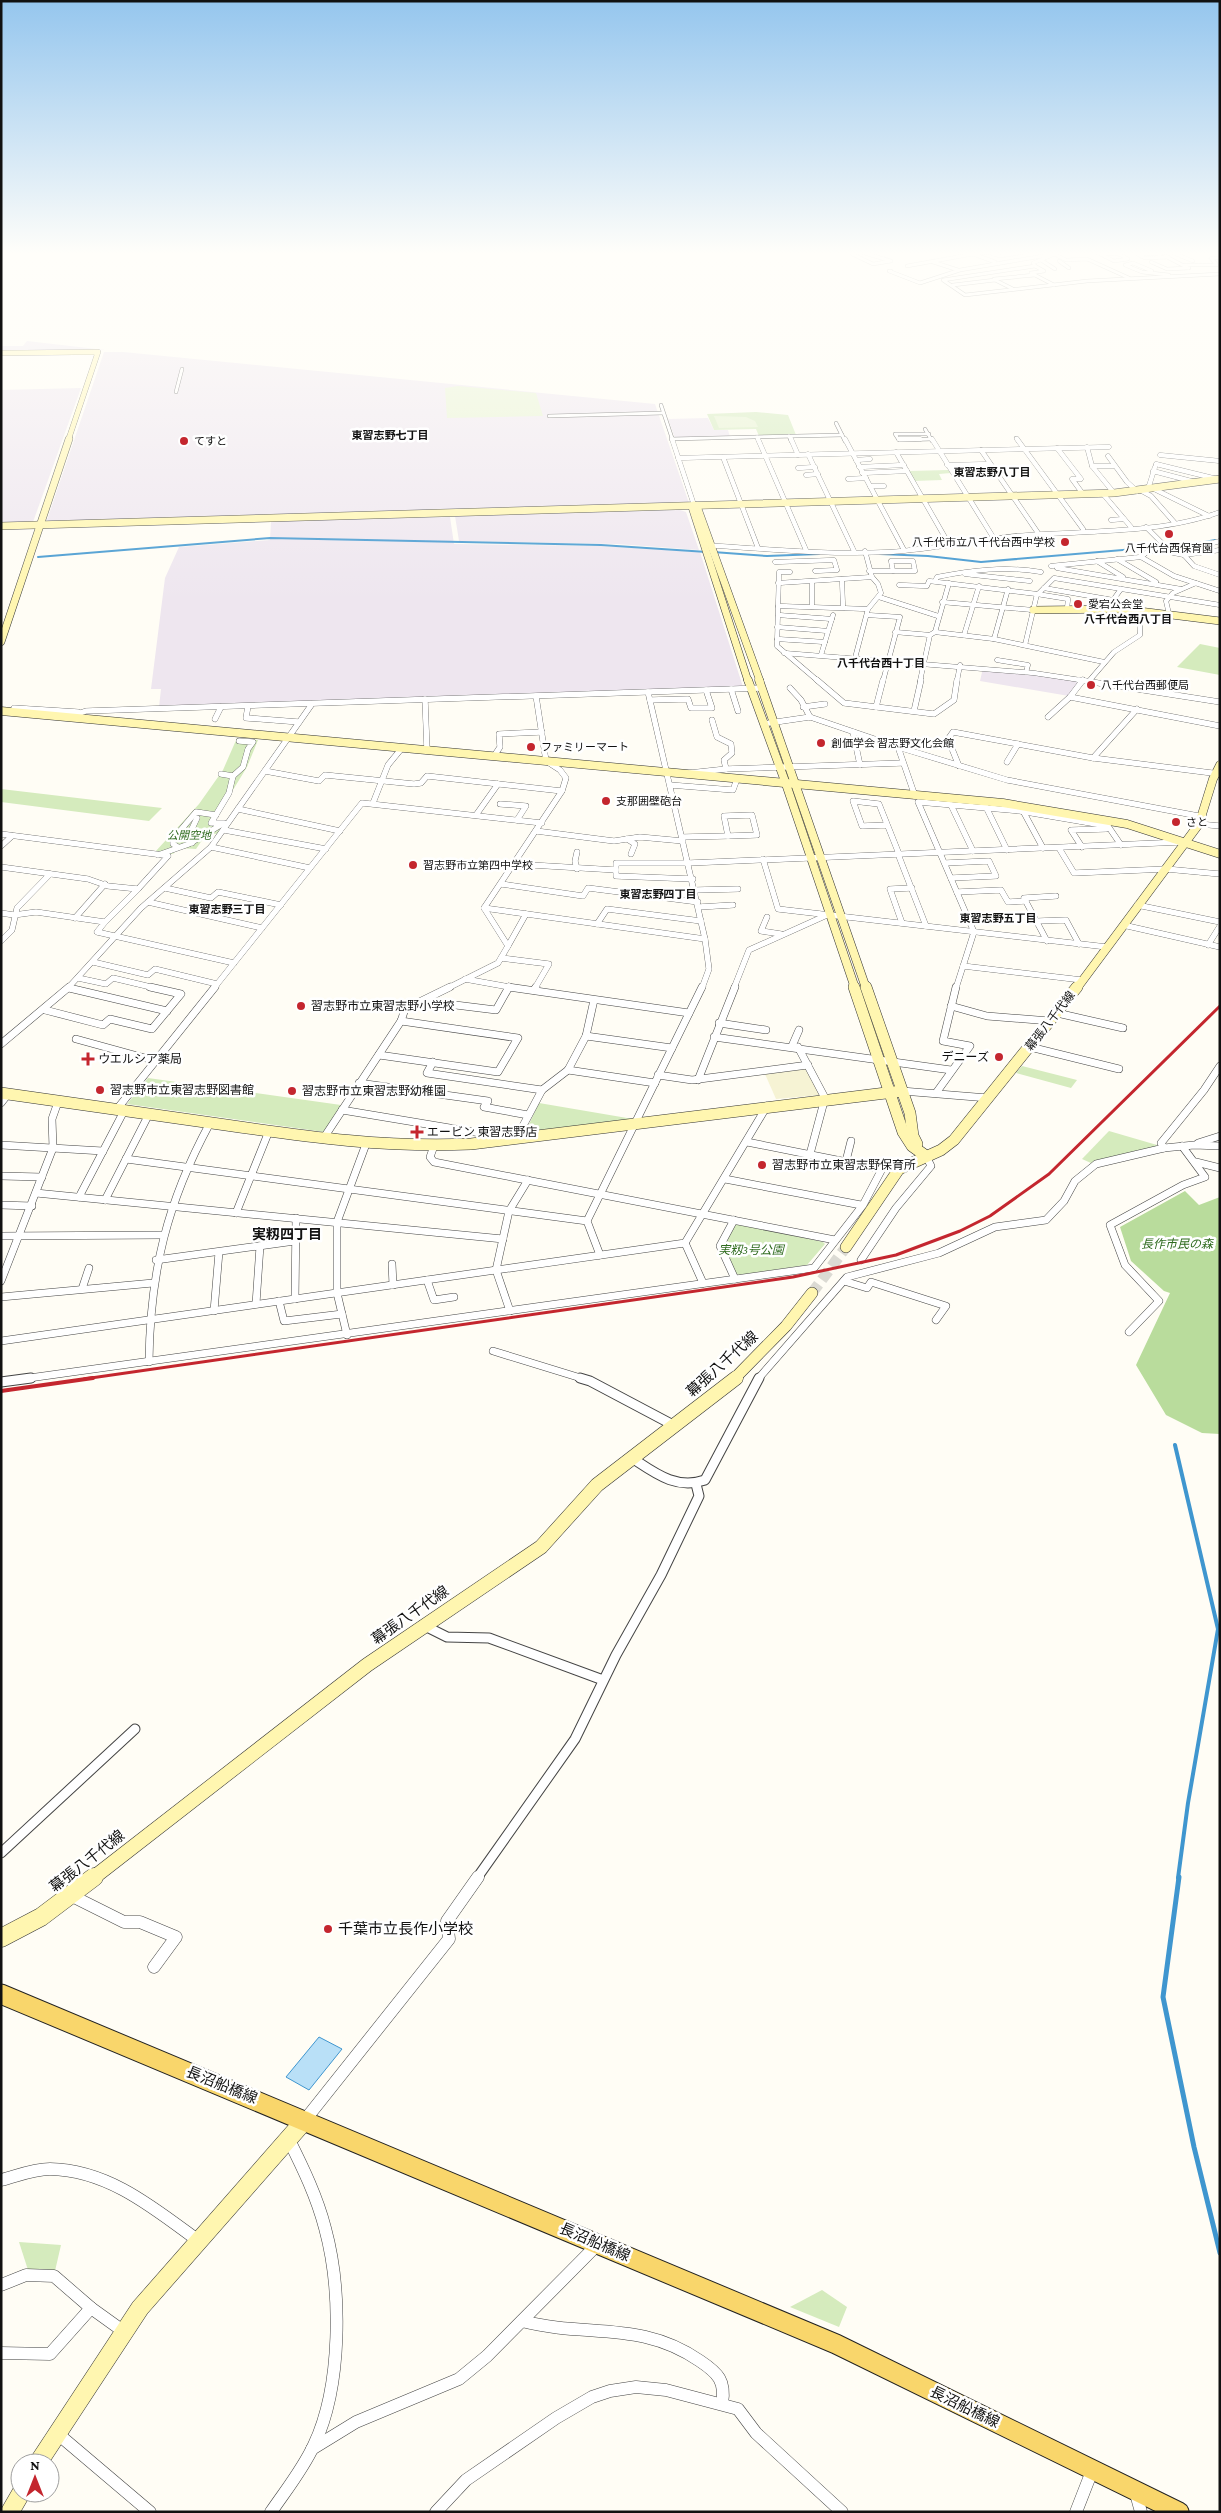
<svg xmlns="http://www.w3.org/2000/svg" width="1221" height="2513" font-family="'Crimson Pro','Noto Sans JP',serif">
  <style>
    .industrial { fill: #eee6ef }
    .farmland { fill: #f6f3d4 }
    .green { fill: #d5ebbd }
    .forest { fill: #b9dc9c }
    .pitch { fill: #e6f2cf }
    .water { fill: #b9e0f7; stroke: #3f96cf }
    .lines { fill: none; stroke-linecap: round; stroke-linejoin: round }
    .stream-far2 { stroke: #3f96cf; stroke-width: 2 }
    .stream-far1 { stroke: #3f96cf; stroke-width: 4 }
    .stream { stroke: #3f96cf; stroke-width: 5 }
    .secondary-tunnel { stroke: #dbdad3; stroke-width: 11; stroke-dasharray: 11 5.5; stroke-linecap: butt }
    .street-far5-casing { stroke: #444; stroke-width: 4 }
    .street-far4-casing { stroke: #444; stroke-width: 5 }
    .street-far3-casing { stroke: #444; stroke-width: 6 }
    .street-far2-casing { stroke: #444; stroke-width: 8 }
    .street-far1-casing { stroke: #444; stroke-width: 11 }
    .street-casing { stroke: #444; stroke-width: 13 }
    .secondary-far5-casing { stroke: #333; stroke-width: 5.5 }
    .secondary-far4-casing { stroke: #333; stroke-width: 8 }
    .secondary-far3-casing { stroke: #333; stroke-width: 9 }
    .secondary-far2-casing { stroke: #333; stroke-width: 12 }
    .secondary-far1-casing { stroke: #333; stroke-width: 15 }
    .secondary-casing { stroke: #333; stroke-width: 19 }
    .primary-casing { stroke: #222; stroke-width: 21 }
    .street-far5 { stroke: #fff; stroke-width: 3 }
    .street-far4 { stroke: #fff; stroke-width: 4.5 }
    .street-far3 { stroke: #fff; stroke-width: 5.5 }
    .street-far2 { stroke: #fff; stroke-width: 7 }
    .street-far1 { stroke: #fff; stroke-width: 9 }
    .street { stroke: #fff; stroke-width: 12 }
    .secondary-far5 { stroke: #fff6b0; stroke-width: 5 }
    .secondary-far4 { stroke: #fff6b0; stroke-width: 7 }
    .secondary-far3 { stroke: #fff6b0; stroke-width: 8 }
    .secondary-far2 { stroke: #fff6b0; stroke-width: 11 }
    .secondary-far1 { stroke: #fff6b0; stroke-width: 14 }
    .secondary { stroke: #fff6b0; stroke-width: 18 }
    .primary { stroke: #f9d66b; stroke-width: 19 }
    .rail-far1 { stroke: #c4262e; stroke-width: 3 }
    .rail { stroke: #c4262e; stroke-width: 4 }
    .poi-dot { fill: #c4262e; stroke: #fff; stroke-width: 2 }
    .labels { text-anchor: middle; stroke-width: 5; stroke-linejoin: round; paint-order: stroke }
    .far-neighbourhood-label { font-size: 11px; font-weight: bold; fill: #111; stroke: #fff }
    .far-poi-label { font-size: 11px; fill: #111; stroke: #fff; text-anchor: start }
    .far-park-label { font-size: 11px; font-style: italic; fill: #2f6b1f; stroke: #fff }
    .poi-label { font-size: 12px; fill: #111; stroke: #fff; text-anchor: start }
    .street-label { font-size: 12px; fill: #111; stroke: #fff }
    .park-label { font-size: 12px; font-style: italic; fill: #2f6b1f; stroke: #fff }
    .neighbourhood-label { font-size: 14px; font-weight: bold; fill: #111; stroke: #fff }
    .near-street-label { font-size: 15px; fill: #111; stroke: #fff }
    .near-poi-label { font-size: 15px; fill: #111; stroke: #fff; text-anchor: start }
  </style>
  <rect width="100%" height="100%" fill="#fffdf5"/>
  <g class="industrial">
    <polygon points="27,341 105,350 1,352 1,346 23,346"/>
    <polygon points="104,352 123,352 655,404 689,503 49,521 47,520"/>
    <polygon points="81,388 33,522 1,524 1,390"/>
    <polygon points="708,418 714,430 728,430 730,437 675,438 668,419"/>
    <polygon points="680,510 686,512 699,550 617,544 459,541 455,516"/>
    <polygon points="450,517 454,544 600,546 700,552 743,687 159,707 161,689 151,689 165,578 179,547 270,540 271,521"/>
    <polygon points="983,668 1080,681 1069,696 980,681"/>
  </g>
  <polygon class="farmland" points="806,1069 820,1095 776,1099 765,1074"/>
  <g class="green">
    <polygon points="756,412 788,415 796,435 759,436 756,429 714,430 707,414"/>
    <polygon points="948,470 951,473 939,474 942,480 914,481 909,471"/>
    <polygon points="1200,644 1220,648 1220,675 1177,667"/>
    <polygon points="237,738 258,740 247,767 214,821 226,822 218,834 207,833 196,849 178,848 173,854 155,852 199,804 223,770"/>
    <polygon points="1,789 162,808 149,821 1,802"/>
    <polygon points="1022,1066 1077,1080 1071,1088 1016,1073"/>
    <polygon points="148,1078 341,1105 324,1132 127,1104"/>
    <polygon points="539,1103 633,1119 524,1135"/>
    <polygon points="1109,1131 1157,1145 1154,1148 1091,1163 1082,1159"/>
    <polygon points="738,1224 823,1242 825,1244 807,1265 740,1275 735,1273 723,1246 734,1225"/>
    <polygon points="19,2242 61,2245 55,2271 28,2270"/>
    <polygon points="822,2290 847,2307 839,2327 790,2307"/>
  </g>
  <polygon class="forest" points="1185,1191 1199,1205 1220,1197 1220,1434 1202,1433 1166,1415 1136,1365 1170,1293 1164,1291 1131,1261 1120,1227"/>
  <g class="pitch">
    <polygon points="458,386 536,393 543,416 447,418 445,388"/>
    <polygon points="714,416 746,417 755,421 758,427 719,428"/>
  </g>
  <polygon class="water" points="319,2037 342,2049 309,2090 286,2077"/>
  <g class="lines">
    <g class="stream-far2">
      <polyline points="713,552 767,556 819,554"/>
      <polyline points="880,554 928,556 981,562 1194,544 1215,540"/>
      <polyline points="38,557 270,538 601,545 707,552"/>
    </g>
    <polyline class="stream-far1" points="1175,1445 1218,1629 1188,1803 1178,1878"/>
    <polyline class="stream" points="1179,1877 1163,1997 1194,2147 1220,2253"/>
    <polyline class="secondary-tunnel" points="812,1293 846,1247"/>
    <g class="street-far5-casing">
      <g id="street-far5">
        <polyline points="1062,251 1033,263 1035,266 943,280 965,295 1087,281 1220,274"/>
        <polyline points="1062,251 1089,252"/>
        <polyline points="1097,251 1098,253"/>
        <polyline points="861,252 891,261 873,264 852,254 863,251"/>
        <polyline points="1171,252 1193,261"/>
        <polygon points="1098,253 1119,254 1128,259 1114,261"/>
        <polyline points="1161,254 1137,254 1145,258 1168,257"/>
        <polyline points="1165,256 1188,268"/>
        <polyline points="1041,260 1055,269"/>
        <polyline points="1059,261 1069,268"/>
        <polyline points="933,262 958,270"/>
        <polyline points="995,262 973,254 987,252 1000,256 1032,251"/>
        <polyline points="1151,262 1167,269 1189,268"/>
        <polyline points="1184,265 1217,265 1211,258 1220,258"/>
        <polyline points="907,266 973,254"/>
        <polyline points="891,271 889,271 920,283 960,270 1054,254 1066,260 1087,259 1129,278"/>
        <polyline points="1152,271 1133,263 1125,265 1142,272 1169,275"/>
        <polyline points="1031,273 1054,285"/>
        <polyline points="1031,273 1044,271 1035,266"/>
        <polyline points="994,279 1035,275"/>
        <polyline points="953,285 995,280 1013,289"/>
        <polyline points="176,392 182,369"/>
        <polyline points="661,405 673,441"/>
        <polyline points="549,416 663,413"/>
        <polyline points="836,423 845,441"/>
        <polyline points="925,429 932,441"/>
        <polyline points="929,434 895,434 899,440 932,439"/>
        <polyline points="789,436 791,441"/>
        <polyline points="757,437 759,441"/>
        <polyline points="1016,438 1018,441"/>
        <polyline points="671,439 842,435"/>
      </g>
    </g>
    <g class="street-far4-casing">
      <g id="street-far4">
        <polyline points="672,439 694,505"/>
        <polyline points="758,439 806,550"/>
        <polyline points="791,439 798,455"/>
        <polyline points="845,439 904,550"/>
        <polyline points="899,439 920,439"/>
        <polyline points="932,439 993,537"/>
        <polyline points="1017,439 1083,529"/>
        <polyline points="1087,447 1092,466 1114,493"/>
        <polyline points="1057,448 1081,479 1072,479 1083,494"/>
        <polyline points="981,450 1038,533"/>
        <polyline points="896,452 950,546"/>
        <polyline points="808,454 854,551"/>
        <polyline points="1160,455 1220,461"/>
        <polyline points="1108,456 1127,482 1137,491"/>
        <polyline points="723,457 758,548"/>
        <polyline points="678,458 1109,447"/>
        <polyline points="856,460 870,459"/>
        <polyline points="1156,464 1217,479"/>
        <polyline points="947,465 990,464"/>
        <polyline points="1092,466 1114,466"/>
        <polyline points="859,467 904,465"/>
        <polyline points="798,468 815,467"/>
        <polyline points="1153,471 1195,482"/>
        <polyline points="862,473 907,471"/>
        <polyline points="806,475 818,474"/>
        <polyline points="848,479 866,478"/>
        <polyline points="870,486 884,486"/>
        <polyline points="1152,488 1209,516"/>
        <polyline points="1148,489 1155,467"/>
        <polyline points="1140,490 1151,496 1174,522"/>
        <polyline points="1103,494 1131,527"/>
        <polyline points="1111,520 1124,519"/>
        <polyline points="1146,527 1169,550"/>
        <path d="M705,545C766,549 829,555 890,552C937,549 982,538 1029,535C1090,531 1163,533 1220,512"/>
        <polyline points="1169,552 1184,555 1220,550"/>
        <polyline points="1184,555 1194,566 1220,575"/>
        <polyline points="1141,557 1174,576 1220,591"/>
        <polyline points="1117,559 1156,582"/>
        <polygon points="891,561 913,561 915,571 893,571"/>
        <polyline points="1097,561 1123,577"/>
        <polyline points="775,562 834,560 837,570 815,571"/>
        <polyline points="1051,566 1141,557 1147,552 1198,547 1220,541"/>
        <polyline points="1057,568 1181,589"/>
        <polyline points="869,571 893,571"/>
        <polyline points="790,572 779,572 777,646 818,681"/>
        <polyline points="965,574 1030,581"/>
        <polyline points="842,579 843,608"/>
        <polyline points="812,581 812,607"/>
        <path d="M935,581L937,577C972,570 1005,566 1041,572"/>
        <polyline points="778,583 872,577"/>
        <polyline points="899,585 927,586 929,581 1037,594 1025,645"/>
        <polyline points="1044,588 1113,600 1121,589"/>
        <polyline points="1037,594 1068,599 1067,609"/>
        <polyline points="1038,594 1054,578 1220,605"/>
        <polyline points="879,597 938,616"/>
        <polyline points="942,602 1033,610"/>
        <polyline points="778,606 868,609"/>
        <polyline points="1169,614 1166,601 1173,593 1196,583"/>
        <polyline points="778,615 832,619"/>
        <polyline points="867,615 900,617 883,681"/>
        <polyline points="777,627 828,631"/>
        <polyline points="895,632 930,635"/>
        <polyline points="935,632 994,639 1104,662"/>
        <polyline points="964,635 979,586"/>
        <polyline points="777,639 825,642"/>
        <polyline points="994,639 1008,589"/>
        <polyline points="784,653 1034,673 1087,681"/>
        <polyline points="821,655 833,615"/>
        <polyline points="855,658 868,609 881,593 878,584 872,577 865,551"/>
        <polyline points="997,660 1028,665 1026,672"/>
        <polyline points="920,681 930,635 935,632 949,583"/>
        <polyline points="957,681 960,665"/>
        <polyline points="1089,681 1114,652 1140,635 1141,604 1131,603"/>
      </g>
    </g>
    <g class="street-far3-casing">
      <g id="street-far3">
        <polyline points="817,680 844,703 934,714 954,700 957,680"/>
        <polyline points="1079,680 1220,702"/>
        <polyline points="790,688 801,700 810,717"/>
        <polyline points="731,689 738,711"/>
        <polyline points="648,692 705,939"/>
        <polyline points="1070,697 1220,726"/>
        <polyline points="425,699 427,750"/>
        <polyline points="650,700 688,699 691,708 712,708 706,690"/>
        <polyline points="248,706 246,718 299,722"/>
        <polyline points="803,707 825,704"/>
        <polyline points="876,707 883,680"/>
        <polyline points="914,711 921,680"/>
        <polyline points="21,712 14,708 78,712"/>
        <polyline points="68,717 86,711 762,688"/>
        <polyline points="1048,717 1070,697 1083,680"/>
        <polyline points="215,719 221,707"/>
        <polyline points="712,720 717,737 731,744 732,753 724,760 726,769"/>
        <polyline points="769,723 810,717 898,747 1007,780 1204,817"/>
        <polyline points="853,732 860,765"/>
        <polyline points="898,747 915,796"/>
        <polyline points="494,756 500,747 499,734 542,732"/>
        <polyline points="1093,758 1137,709"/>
        <polyline points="1007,762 1018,744"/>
        <polyline points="959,766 948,739 953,732 1093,758 1220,774"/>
        <polyline points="265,771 319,781 325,775 414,784 421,783 427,776 562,791"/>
        <polyline points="689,773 726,769 903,763"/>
        <polyline points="221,774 233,776"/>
        <polyline points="670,785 733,790 737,779"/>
        <polyline points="373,803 388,765 402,748"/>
        <polyline points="500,804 526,806 517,820"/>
        <polyline points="951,805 973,851"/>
        <polyline points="986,807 1007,850"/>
        <polyline points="238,809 340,831"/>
        <polyline points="1023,811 1043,848"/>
        <polyline points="476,815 498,784"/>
        <polygon points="752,815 757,835 728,836 724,816"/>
        <polyline points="1199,824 1220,826"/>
        <polyline points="887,825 862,826 853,801 879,804 899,854"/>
        <polyline points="224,830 326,849"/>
        <polyline points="536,831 614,841 640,837 683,841"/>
        <polyline points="1,834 163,855"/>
        <polyline points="682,837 728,836"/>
        <polyline points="627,839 635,844 631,854"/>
        <polyline points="192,843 190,833 197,818"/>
        <polyline points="1,846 12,836"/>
        <polyline points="178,847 173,844 173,839 196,812 216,815"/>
        <polyline points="211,847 310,868"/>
        <polyline points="1082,847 1071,830 1106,829"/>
        <polyline points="1059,848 1074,873 1166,869 1220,874"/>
        <polyline points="577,852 575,861 577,869"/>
        <polyline points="898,854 926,926"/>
        <polyline points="158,855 189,844 224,823 211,823 229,793 233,776 243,767 248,749 253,742 239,741"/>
        <polyline points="763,859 778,909 1107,947"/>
        <polyline points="689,863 1182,842"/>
        <polyline points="945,863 989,861 996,876 951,878"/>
        <polyline points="514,864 616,870 616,863 689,863"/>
        <polyline points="1,867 88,879 108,886 138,889 168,856"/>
        <polyline points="616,870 616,876 693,879"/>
        <polyline points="501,884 583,896 588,888 698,902"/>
        <polyline points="165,888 211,898 218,892 281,905"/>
        <polyline points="695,890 738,889"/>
        <polyline points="957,892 1001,890 1008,902 1026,901"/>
        <polyline points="148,902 262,928"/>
        <polyline points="1137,905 1220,922"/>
        <polyline points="699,907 733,905"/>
        <polyline points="484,908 705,939 709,969 702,988"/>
        <polyline points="1,913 14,915 36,912 105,922 97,932 234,963"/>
        <polyline points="767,917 761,931 781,934"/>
        <polyline points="75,918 105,884"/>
        <polyline points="1038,921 1066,920 1079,944"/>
        <polyline points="105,922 138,889"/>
        <polyline points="902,923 890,889 912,888"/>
        <polyline points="597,924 607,909 701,921"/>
        <polyline points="1123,925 1220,947"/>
        <polyline points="1,941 12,930 17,908 50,874"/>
        <polyline points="1047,941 1024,898 1056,896"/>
        <polyline points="1208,945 1220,926"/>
        <polyline points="508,946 526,914"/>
        <polyline points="501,958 549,964 535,988"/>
        <polyline points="93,962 148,975 155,969 217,984"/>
        <polyline points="963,966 1082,980"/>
        <polyline points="78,978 106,984 113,978 155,988"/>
        <polyline points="465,979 515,988"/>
        <polyline points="68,988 141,908 211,847 312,704"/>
        <polyline points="214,988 362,803 542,823"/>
        <polyline points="448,988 498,963 508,946 484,908 562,791 566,778 560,770 546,761 536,696"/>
        <polyline points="508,988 509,986"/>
        <polyline points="734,988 749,950 827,915"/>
        <polyline points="956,988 974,932 918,802 1020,811 1108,826 1121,845"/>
      </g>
    </g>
    <g class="street-far2-casing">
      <g id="street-far2">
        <polyline points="508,987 689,1013"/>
        <polyline points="69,988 167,1011"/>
        <polyline points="534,990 536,987"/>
        <polyline points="423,1001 496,1010 509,987"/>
        <polyline points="951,1006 987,1016 1050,1021"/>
        <polyline points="45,1010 103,1025 110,1019 152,1029 181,994 150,987"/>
        <polyline points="1057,1013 1123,1028"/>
        <polyline points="719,1023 766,1030"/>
        <polyline points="586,1036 672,1048"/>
        <polyline points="714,1037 951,1070"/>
        <polyline points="76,1039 156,1061"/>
        <polyline points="1,1044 69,987"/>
        <polyline points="792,1046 799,1030"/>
        <polyline points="798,1047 825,1098 810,1154"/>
        <polyline points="1030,1047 1119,1069"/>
        <polyline points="379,1055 498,1072 518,1038 401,1021"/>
        <polyline points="433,1062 427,1073 542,1090"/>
        <polyline points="568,1070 655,1083"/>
        <polyline points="658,1075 692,1080 808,1065"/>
        <polyline points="698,1080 735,987"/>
        <polyline points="359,1083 488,1101 484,1107 528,1115"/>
        <polyline points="902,1091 988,1098"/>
        <polyline points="936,1093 970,1046 943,1041 956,987"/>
        <polyline points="1,1103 8,1094"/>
        <polyline points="117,1109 215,987"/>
        <polyline points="342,1110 516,1139 542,1090 568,1070 586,1036 594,1000"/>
        <polyline points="323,1139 401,1021 405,1009 450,987"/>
        <polyline points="1198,1143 1220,1136"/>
        <polyline points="1,1145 103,1151"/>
        <polyline points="434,1146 430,1157 434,1162 835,1240"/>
        <polyline points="1164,1148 1161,1143 1204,1090 1220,1066"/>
        <polyline points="126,1159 587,1221"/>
        <polyline points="846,1161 851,1141"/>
        <polyline points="1196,1162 1220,1168"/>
        <polyline points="1,1176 42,1177"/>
        <polyline points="725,1179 861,1205"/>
        <polyline points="36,1193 503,1239"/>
        <polyline points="79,1197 124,1111"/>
        <polyline points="105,1200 149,1114"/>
        <polyline points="1,1205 32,1206"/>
        <polyline points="236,1213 269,1131"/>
        <polyline points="734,1220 720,1246 735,1279"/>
        <polyline points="1,1236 161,1235"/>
        <polyline points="685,1243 703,1283"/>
        <polyline points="600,1255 587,1221 702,987"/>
        <polyline points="156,1260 295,1241"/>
        <polyline points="861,1260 896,1208 931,1166 926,1156"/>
        <polyline points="392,1264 393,1285"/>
        <polyline points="427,1280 434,1300 454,1297"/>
        <polyline points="1,1281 53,1148 52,1119 58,1102"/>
        <polyline points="844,1281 867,1288 871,1282 946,1306 936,1320"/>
        <polyline points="82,1289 89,1268"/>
        <polyline points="1,1297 153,1283"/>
        <polyline points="295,1299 296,1218"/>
        <polyline points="279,1301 284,1321 342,1314"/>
        <polyline points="256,1304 260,1246"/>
        <polyline points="214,1311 219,1252"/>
        <polyline points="510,1311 496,1270 509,1211 528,1180"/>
        <polyline points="1129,1332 1159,1301 1125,1265 1110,1225 1183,1185 1205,1177 1182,1146"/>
        <polyline points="347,1335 337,1293 337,1222 366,1144"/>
        <polyline points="1,1341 685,1243 767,1106"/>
        <polyline points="493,1351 584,1379"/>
        <path d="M149,1362C150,1272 167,1202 210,1123"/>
        <polyline points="22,1379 814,1268 863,1205 882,1169 747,1142"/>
        <polyline points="758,1379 847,1277 939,1253 995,1227 1046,1220 1064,1201 1075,1181 1096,1164 1164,1148 1194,1145 1220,1146"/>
      </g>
    </g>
    <g class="street-far1-casing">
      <g id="street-far1">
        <polyline points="580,1378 590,1381 675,1426"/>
        <polyline points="1,1382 31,1378"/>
        <path d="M632,1458C655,1473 676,1490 705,1480L759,1378"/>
        <polyline points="423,1625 447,1637 489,1638 603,1680"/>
        <polyline points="1,1853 135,1729"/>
        <polyline points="477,1878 575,1739 616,1655 661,1575 699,1496 696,1484"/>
      </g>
    </g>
    <g class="street-casing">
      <g id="street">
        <polyline points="70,1895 124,1922 140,1922 176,1937 154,1967"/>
        <polyline points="305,2120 449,1939 447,1921 478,1877"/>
        <path d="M1,2180C17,2176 33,2169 50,2169C109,2170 155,2209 200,2242"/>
        <polyline points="1,2285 26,2275 54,2276 91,2308 123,2331"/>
        <path d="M522,2321C587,2338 641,2320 700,2361C718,2373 726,2381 722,2404"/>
        <polyline points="1,2353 50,2354 91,2308"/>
        <polyline points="58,2434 150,2512"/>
        <polyline points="312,2449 356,2422 459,2379 487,2356 597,2245"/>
        <polyline points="1136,2494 1141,2512"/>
        <path d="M271,2512C286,2490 303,2469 314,2445C342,2386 342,2290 325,2228C317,2197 303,2168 289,2140"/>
        <polyline points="436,2512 466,2480 556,2418 592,2397 610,2391 636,2387 666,2390 738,2409 756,2433 842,2512"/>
        <polyline points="1076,2512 1092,2471"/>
      </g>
    </g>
    <g class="secondary-far5-casing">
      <polyline id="secondary-far5" points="1,353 98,352 68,441"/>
    </g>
    <g class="secondary-far4-casing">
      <g id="secondary-far4">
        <polyline points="694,505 692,507 748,681"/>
        <polyline points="698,509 760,681"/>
        <polyline points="1,526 1114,493 1220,479"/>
        <polyline points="1033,610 1123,609 1220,621"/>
        <polyline points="1,642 69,439"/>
      </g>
    </g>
    <g class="secondary-far3-casing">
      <g id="secondary-far3">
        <polyline points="748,680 786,784 855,988"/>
        <polyline points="759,680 866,988"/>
        <polyline points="1,711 1003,803 1127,824 1220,854"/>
        <polyline points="1077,988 1199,824 1213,779 1220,765"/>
      </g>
    </g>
    <g class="secondary-far2-casing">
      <g id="secondary-far2">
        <polyline points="854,987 903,1132 912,1146 926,1156"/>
        <polyline points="866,987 910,1113 913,1136 917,1144"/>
        <path d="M1,1093C76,1104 151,1115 226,1125C308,1137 388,1148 471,1144L902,1091"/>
        <polyline points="846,1247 899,1169 941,1150 954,1140 1077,987"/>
        <polyline points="734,1379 786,1326 812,1293"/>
      </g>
    </g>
    <g class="secondary-far1-casing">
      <polyline id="secondary-far1" points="93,1878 367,1665 541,1547 597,1485 736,1378"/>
    </g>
    <g class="secondary-casing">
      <g id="secondary">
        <polyline points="1,1938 41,1917 94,1877"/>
        <polyline points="38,2463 140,2308 305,2120"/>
        <polyline points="10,2512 21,2493"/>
      </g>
    </g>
    <g class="primary-casing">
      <polyline id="primary" points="1,1994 836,2344 1179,2512"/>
    </g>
    <use href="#street-far5" class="street-far5"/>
    <use href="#street-far4" class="street-far4"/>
    <use href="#street-far3" class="street-far3"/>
    <use href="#street-far2" class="street-far2"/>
    <use href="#street-far1" class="street-far1"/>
    <use href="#street" class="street"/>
    <use href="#secondary-far5" class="secondary-far5"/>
    <use href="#secondary-far4" class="secondary-far4"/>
    <use href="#secondary-far3" class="secondary-far3"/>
    <use href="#secondary-far2" class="secondary-far2"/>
    <use href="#secondary-far1" class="secondary-far1"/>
    <use href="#secondary" class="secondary"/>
    <use href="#primary" class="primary"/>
    <polyline class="rail-far1" points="84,1379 793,1277 896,1255 960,1231 990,1216 1049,1174 1220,1006"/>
    <polyline class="rail" points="1,1391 93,1378"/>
  </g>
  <linearGradient id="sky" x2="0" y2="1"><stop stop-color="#95c6ee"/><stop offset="0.42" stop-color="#fffefa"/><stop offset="1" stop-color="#fffefa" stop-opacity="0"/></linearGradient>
  <rect width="1221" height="603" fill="url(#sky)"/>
  <g class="poi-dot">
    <circle cx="184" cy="441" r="5"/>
    <circle cx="1169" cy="534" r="5"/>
    <circle cx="1065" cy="542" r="5"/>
    <circle cx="1078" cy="604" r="5"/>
    <circle cx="1091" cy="685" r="5"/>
    <circle cx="821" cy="743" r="5"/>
    <circle cx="531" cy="747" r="5"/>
    <circle cx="606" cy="801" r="5"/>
    <circle cx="1176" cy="822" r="5"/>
    <circle cx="413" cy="865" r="5"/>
    <circle cx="301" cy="1006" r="5"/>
    <circle cx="999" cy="1057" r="5"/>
    <path d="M85.5 1051.5h5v5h5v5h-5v5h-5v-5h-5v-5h5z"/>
    <circle cx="100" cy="1090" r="5"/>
    <circle cx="292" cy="1091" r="5"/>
    <path d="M414.5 1124.5h5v5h5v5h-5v5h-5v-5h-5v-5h5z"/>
    <circle cx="762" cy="1165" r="5"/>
    <circle cx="328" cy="1929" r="5"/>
  </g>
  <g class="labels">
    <g class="far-neighbourhood-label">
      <text x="390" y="439">東習志野七丁目</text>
      <text x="992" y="476">東習志野八丁目</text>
      <text x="1128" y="623">八千代台西八丁目</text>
      <text x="881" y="667">八千代台西十丁目</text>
      <text x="658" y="898">東習志野四丁目</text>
      <text x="227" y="913">東習志野三丁目</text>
      <text x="998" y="922">東習志野五丁目</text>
    </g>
    <g class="far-poi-label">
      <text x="194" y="445">てすと</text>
      <text x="1055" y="546" text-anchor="end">八千代市立八千代台西中学校</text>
      <text x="1169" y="552" text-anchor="middle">八千代台西保育園</text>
      <text x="1088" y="608">愛宕公会堂</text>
      <text x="1101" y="689">八千代台西郵便局</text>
      <text x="831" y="747">創価学会 習志野文化会館</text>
      <text x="541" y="751">ファミリーマート</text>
      <text x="616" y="805">支那囲壁砲台</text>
      <text x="1186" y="826">さと</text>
      <text x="423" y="869">習志野市立第四中学校</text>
    </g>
    <g class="far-park-label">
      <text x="189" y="839">公開空地</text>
    </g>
    <g class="poi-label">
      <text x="311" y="1010">習志野市立東習志野小学校</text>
      <text x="989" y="1061" text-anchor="end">デニーズ</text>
      <text x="98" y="1063">ウエルシア薬局</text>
      <text x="110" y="1094">習志野市立東習志野図書館</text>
      <text x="302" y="1095">習志野市立東習志野幼稚園</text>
      <text x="427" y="1136">エービン 東習志野店</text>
      <text x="772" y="1169">習志野市立東習志野保育所</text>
    </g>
    <g class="street-label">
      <text transform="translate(1050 1021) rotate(-52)" y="4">幕張八千代線</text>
    </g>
    <g class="park-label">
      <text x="1177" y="1248">長作市民の森</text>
      <text x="751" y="1254">実籾3号公園</text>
    </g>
    <g class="neighbourhood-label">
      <text x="287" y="1239">実籾四丁目</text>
    </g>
    <g class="near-street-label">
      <text transform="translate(722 1364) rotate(-42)" y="5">幕張八千代線</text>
      <text transform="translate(410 1615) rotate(-35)" y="5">幕張八千代線</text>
      <text transform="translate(87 1861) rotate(-38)" y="5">幕張八千代線</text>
      <text transform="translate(222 2085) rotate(22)" y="5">長沼船橋線</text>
      <text transform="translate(595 2242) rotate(23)" y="5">長沼船橋線</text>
      <text transform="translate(965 2407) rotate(26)" y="5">長沼船橋線</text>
    </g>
    <g class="near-poi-label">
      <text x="338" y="1934">千葉市立長作小学校</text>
    </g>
  </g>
  <rect width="1221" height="2513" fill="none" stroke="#111111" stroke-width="5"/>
  <g transform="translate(35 2478)"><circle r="24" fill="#ffffff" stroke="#a0a0a0"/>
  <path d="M0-4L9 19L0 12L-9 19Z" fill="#c4262e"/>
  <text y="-8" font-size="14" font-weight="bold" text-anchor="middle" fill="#111111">N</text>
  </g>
</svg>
